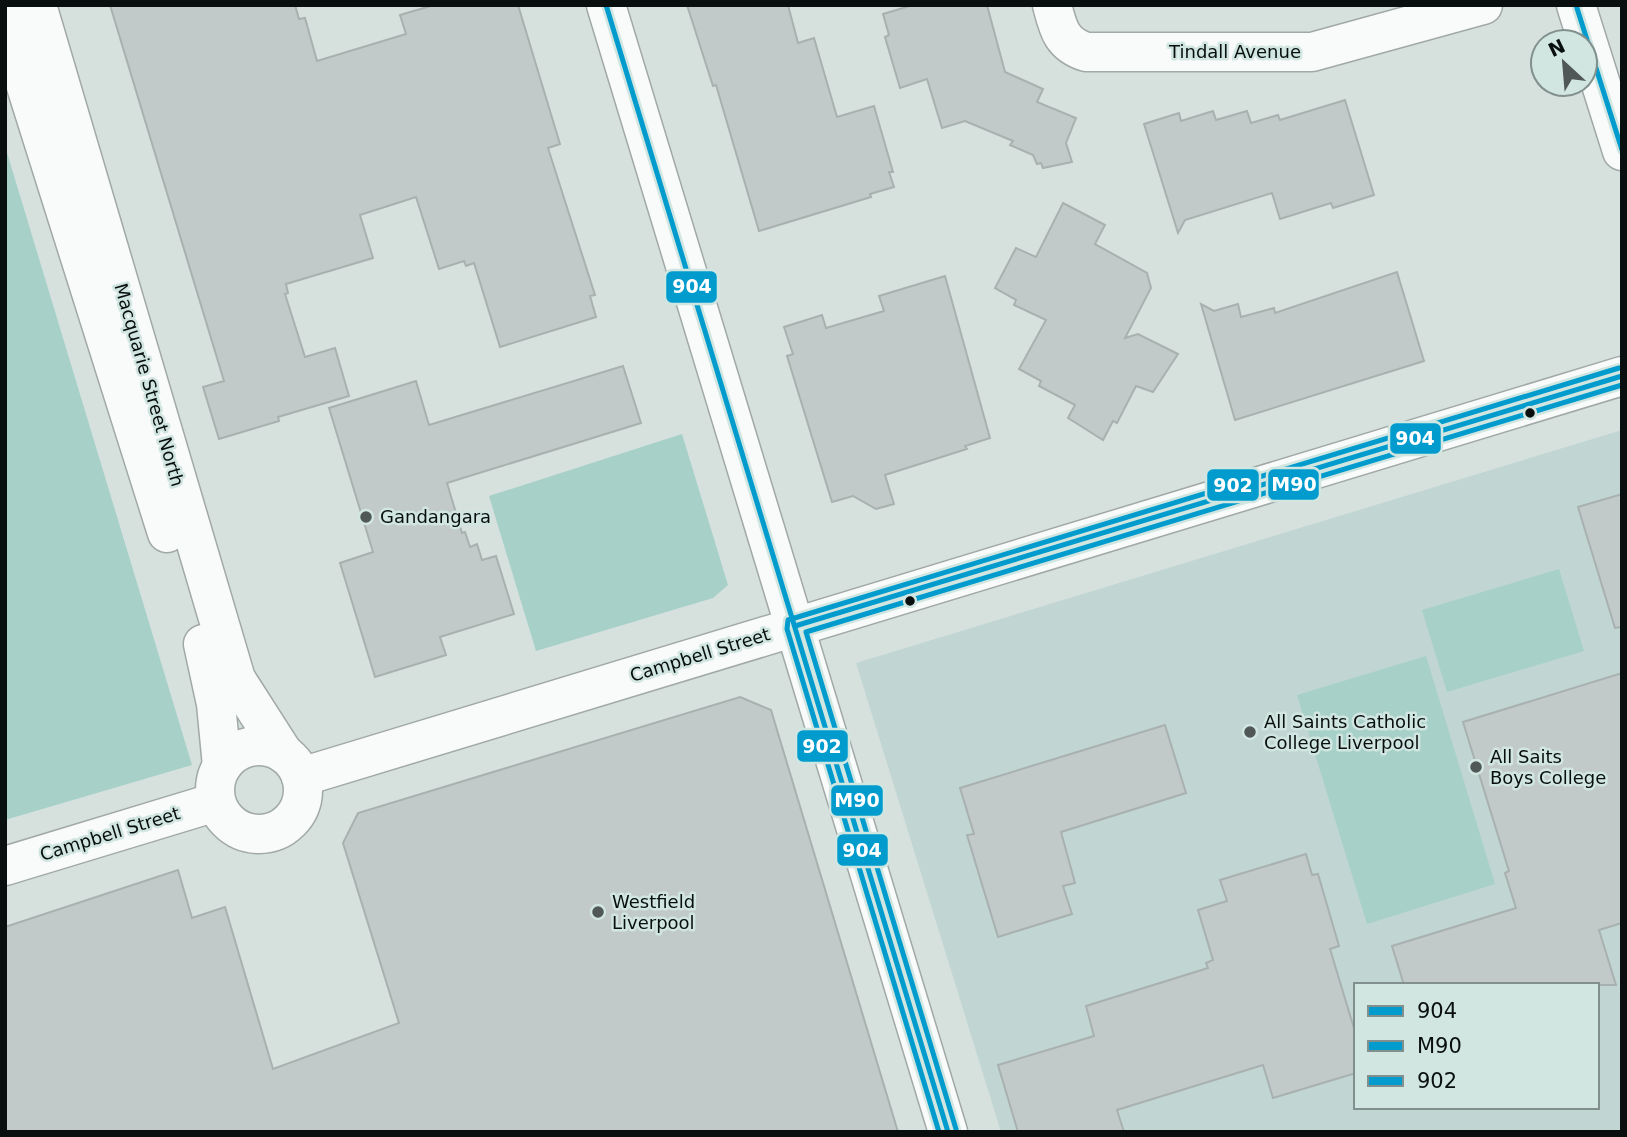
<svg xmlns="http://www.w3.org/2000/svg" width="1627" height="1137" font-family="'DejaVu Sans',sans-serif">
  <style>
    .built { fill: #c1d6d2; fill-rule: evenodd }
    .green { fill: #a6d0c8 }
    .building { fill: #c1cac8; stroke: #a8b1af; stroke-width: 2 }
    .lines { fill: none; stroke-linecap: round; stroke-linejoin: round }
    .minor-casing { stroke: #a1a9a7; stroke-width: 41 }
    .minor { stroke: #f9fafa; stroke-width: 38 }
    .bus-1-casing { stroke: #d1e6e1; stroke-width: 10 }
    .bus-2-casing { stroke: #d1e6e1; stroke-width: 10 }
    .bus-3-casing { stroke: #d1e6e1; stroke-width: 10 }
    .bus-1 { stroke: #019ccd; stroke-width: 5 }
    .bus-2 { stroke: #019ccd; stroke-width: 5 }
    .bus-3 { stroke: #019ccd; stroke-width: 5 }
    .bus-dot { fill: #080f0e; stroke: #d1e6e1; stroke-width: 2.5 }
    .poi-dot { fill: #505857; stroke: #d1e6e1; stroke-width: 2.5 }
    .labels { text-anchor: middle; stroke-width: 5; stroke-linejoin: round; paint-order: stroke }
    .street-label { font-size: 18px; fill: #080f0e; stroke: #d1e6e1 }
    .poi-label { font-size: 18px; fill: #080f0e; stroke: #d1e6e1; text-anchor: start }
    .line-badge { stroke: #d1e6e1; stroke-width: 2.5 }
    .badge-label { font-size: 19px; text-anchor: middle; font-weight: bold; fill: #fff }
  </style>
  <rect width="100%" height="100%" fill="#d6e1de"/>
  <path class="built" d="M1622,430V1132H1001L856,663ZM1356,985H1597V1107H1356Z"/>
  <g class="green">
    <polygon points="5,146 192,765 5,820"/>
    <polygon points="682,434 728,585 713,598 536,651 489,496"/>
    <polygon points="1559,569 1584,651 1447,692 1422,610"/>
    <polygon points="1426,656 1495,884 1367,924 1297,695"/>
  </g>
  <g class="building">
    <polygon points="110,5 295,5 299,19 305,18 317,61 406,34 400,15 434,5 518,5 560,144 548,148 595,295 590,296 596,317 500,347 474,263 466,266 464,261 439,269 416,197 360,215 373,258 286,284 288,293 285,294 305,357 335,348 349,396 278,417 279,421 219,439 203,387 224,381"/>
    <polygon points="687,5 788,5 798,43 814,38 837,117 874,106 893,172 889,172 894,187 870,194 871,197 759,231 716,85 713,86"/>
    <polygon points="913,5 987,5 1005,72 1043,89 1037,102 1076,118 1066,143 1072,162 1043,168 1041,163 1037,164 1033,155 1010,145 1013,141 965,121 942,128 927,79 900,88 885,37 889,35 883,14"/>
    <polygon points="1345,100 1374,195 1333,208 1331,203 1280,219 1272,193 1185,220 1178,233 1144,124 1179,113 1181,121 1213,111 1216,120 1247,111 1251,123 1278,115 1280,120"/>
    <polygon points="1063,203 1105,225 1095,244 1147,273 1151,288 1125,338 1138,334 1178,354 1153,392 1136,386 1117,423 1113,421 1103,440 1068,418 1075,405 1039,386 1041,381 1019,369 1046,320 1014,305 1016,300 995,288 1016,248 1036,257"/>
    <polygon points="1397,272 1424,361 1235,420 1201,304 1214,311 1238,304 1241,317 1274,308 1275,313"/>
    <polygon points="945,276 990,438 965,446 967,449 885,475 894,504 876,509 853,496 832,502 787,356 793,354 784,327 822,315 826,328 884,311 879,296"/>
    <polygon points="623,366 641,423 447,483 462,533 465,532 470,547 477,544 482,560 496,556 514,614 440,637 446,655 375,677 340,563 373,552 329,408 416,381 429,425"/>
    <polygon points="1622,494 1622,627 1615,628 1578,507"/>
    <polygon points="1622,673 1622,923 1599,930 1616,985 1404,985 1392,946 1516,908 1505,873 1509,871 1463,722"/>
    <polygon points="740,697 771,710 898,1132 5,1132 5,927 178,870 192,918 225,907 273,1069 399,1023 343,843 358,813"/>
    <polygon points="1165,725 1186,793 1061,832 1075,883 1063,886 1072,914 998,937 967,835 974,834 960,788"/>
    <polygon points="1306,854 1312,875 1318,874 1339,946 1330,949 1356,1035 1356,1073 1273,1098 1263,1065 1117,1110 1124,1132 1018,1132 998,1065 1094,1036 1086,1006 1208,968 1206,963 1213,960 1198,910 1227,901 1220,880"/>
  </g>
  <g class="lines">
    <g class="minor-casing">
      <g id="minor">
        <polyline points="37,5 236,679 284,754"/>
        <polyline points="606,5 948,1132"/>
        <path d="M1052,5C1058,28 1061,44 1086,52H1312L1483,5"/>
        <polyline points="1576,5 1622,151"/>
        <polyline points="5,20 167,533"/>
        <polyline points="203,644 216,704 222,766"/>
        <circle cx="259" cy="790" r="44"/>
        <polyline points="301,777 1622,376"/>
        <polyline points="5,866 216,802"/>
      </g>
    </g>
    <use href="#minor" class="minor"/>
    <g class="bus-1-casing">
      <g id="bus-1">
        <polyline points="606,5 948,1132"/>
        <polyline points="1576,5 1622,150"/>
        <polyline points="795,626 1622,376"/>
      </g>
    </g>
    <g class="bus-2-casing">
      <polyline id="bus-2" points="956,1129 806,632 1622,385"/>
    </g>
    <g class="bus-3-casing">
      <polyline id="bus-3" points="939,1132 787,629 788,620 1619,368"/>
    </g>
    <use href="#bus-1" class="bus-1"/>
    <use href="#bus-2" class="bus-2"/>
    <use href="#bus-3" class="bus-3"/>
  </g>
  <g class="bus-dot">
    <circle cx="1530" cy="413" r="6"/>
    <circle cx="910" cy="601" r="6"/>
  </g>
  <g class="poi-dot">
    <circle cx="366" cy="517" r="7"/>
    <circle cx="1250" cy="732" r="7"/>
    <circle cx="1476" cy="767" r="7"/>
    <circle cx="598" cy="912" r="7"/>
  </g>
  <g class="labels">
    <g class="street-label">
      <text x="1235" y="58">Tindall Avenue</text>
      <text transform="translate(149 385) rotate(74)" y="6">Macquarie Street North</text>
      <text transform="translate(700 655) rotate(-17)" y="6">Campbell Street</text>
      <text transform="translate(110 834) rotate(-17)" y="6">Campbell Street</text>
    </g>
    <g class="poi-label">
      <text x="380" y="523">Gandangara</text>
      <text x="1264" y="728">All Saints Catholic<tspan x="1264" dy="21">College Liverpool</tspan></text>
      <text x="1490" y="763">All Saits<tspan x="1490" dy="21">Boys College</tspan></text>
      <text x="612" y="908">Westfield<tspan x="612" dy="21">Liverpool</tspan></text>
    </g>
  </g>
  <g class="line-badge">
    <rect x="665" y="270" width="53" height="34" rx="7" fill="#019ccd"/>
    <rect x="1389" y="422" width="53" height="33" rx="7" fill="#019ccd"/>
    <rect x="1267" y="468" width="53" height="33" rx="7" fill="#019ccd"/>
    <rect x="1206" y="468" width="54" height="34" rx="7" fill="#019ccd"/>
    <rect x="796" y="729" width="53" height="34" rx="7" fill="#019ccd"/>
    <rect x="830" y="784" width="54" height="33" rx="7" fill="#019ccd"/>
    <rect x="836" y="833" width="53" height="34" rx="7" fill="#019ccd"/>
  </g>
  <g class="badge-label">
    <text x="692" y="293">904</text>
    <text x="1415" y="445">904</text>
    <text x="1294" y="491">M90</text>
    <text x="1233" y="492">902</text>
    <text x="822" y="753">902</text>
    <text x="857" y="807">M90</text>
    <text x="862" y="857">904</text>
  </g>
  <rect width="1627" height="1137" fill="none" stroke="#080f0e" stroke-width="14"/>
  <rect x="1354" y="983" width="245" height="126" fill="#d1e6e1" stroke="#81908d" stroke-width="2"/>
  <rect x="1368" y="1006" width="35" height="10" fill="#019ccd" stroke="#81908d" stroke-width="2"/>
  <text x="1417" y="1018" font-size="21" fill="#080f0e">904</text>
  <rect x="1368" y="1041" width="35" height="10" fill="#019ccd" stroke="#81908d" stroke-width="2"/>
  <text x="1417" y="1053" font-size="21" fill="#080f0e">M90</text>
  <rect x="1368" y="1076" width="35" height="10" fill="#019ccd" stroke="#81908d" stroke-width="2"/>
  <text x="1417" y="1088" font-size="21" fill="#080f0e">902</text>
  <g transform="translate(1564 63) rotate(334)"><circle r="33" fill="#d1e6e1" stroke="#81908d" stroke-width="2"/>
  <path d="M0-5L12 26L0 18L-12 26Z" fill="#505857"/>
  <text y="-10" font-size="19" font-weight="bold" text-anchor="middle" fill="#080f0e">N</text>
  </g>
</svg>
